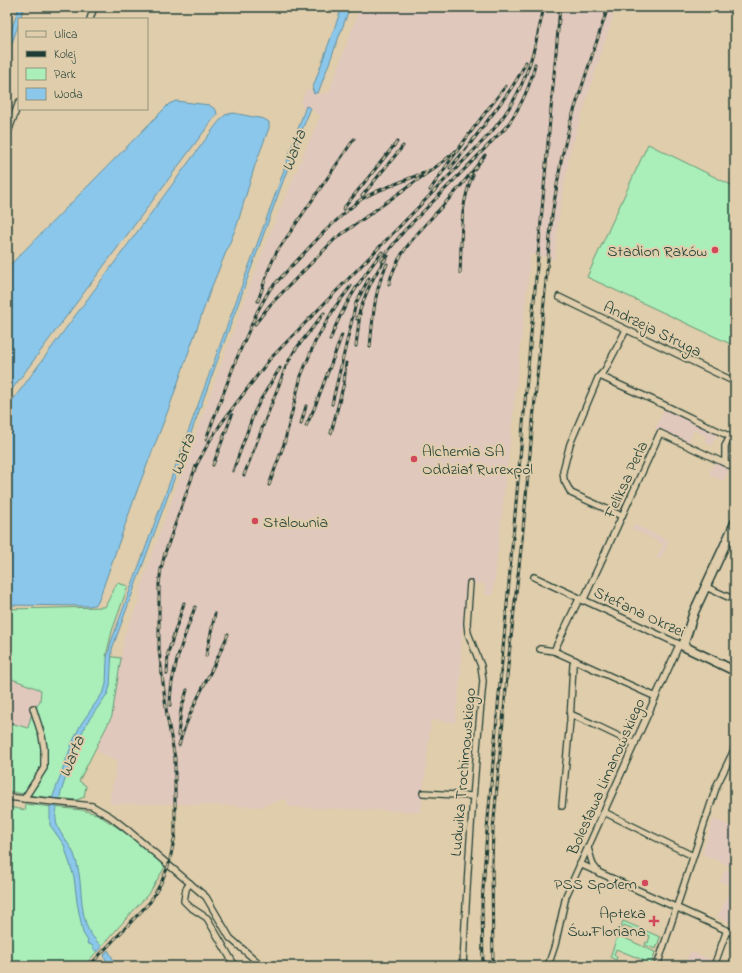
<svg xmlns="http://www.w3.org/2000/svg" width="742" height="973" font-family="'Indie Flower',sans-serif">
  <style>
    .built { fill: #e1c8bc }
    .green { fill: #aaeeb9; stroke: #649676 }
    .water { fill: #8bc7eb; stroke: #6090a2 }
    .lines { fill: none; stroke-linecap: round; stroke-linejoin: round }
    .street-casing { stroke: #1f3d34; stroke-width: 8 }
    .secondary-casing { stroke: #1f3d34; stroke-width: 11 }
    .street { stroke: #dfcdab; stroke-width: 5.5 }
    .secondary { stroke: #dfcdab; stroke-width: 8 }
    .rail-casing { stroke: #1f3d34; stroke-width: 3 }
    .rail { stroke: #dfcdab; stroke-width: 1.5; stroke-dasharray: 4.5; stroke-linecap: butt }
    .poi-dot { fill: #d1495b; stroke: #dfcdab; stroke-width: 1.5 }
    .labels { text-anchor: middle; stroke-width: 4; stroke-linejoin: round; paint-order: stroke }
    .poi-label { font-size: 16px; fill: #1f3d34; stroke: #dfcdab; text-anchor: end }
    .street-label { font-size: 16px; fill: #1f3d34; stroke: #dfcdab }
    .water-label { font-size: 17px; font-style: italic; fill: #24443d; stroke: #dfcdab }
  </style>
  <rect width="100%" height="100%" fill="#dfcdab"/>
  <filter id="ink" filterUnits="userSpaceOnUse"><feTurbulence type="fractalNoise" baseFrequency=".025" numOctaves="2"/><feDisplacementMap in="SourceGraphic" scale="8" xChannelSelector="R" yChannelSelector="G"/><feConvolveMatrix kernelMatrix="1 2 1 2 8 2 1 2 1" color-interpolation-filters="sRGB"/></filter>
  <g filter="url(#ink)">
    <g class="built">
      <polygon points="360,7 616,7 570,152 558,223 555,259 531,254 493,595 484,595 485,584 466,583 460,667 462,667 455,723 431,720 421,812 288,807 286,799 259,807 176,804 109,804 117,762 96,750 112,716 124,635 141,596 139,594 146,570 249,288 271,230 320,116 314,110 307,107 306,110 303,108 301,103 306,89 320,94 329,92"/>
      <polygon points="666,409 717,434 712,446 705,442 705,436 694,430 688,443 655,429 664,410"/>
      <polygon points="714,462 729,469 723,481 709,474"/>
      <polygon points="634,524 669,541 661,559 656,558 663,544 632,529"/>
      <polygon points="7,677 41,690 40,701 31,716 28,728 7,722"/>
      <polygon points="713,819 734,827 735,825 735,925 717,917 732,887 720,881 726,869 730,871 732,867 702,854"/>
      <polygon points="690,951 712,960 710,966 684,966"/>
    </g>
    <g class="green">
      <polygon points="648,144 735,187 735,346 587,277"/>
      <polygon points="117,583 128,586 112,631 106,656 121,658 112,716 79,781 86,786 84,797 77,800 35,796 7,791 7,722 28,728 31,716 40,701 41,690 7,677 7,609 105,607"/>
      <polygon points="25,804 82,810 97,814 138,841 166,865 150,892 84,966 7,966 7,807 26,810"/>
      <polygon points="623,921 660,937 656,949 645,945 646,942 648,943 650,936 624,925 621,931 625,933 624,936 619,934"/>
      <polygon points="618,935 655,952 651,966 641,966 643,960 616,949 614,955 617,957 616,960 610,957"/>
    </g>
    <g class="water">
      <polygon points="19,7 24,7 20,19 19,19 19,23 7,57 7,43"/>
      <polygon points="342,7 350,7 318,93 316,92 315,94 313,93 314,90 312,90"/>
      <polygon points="176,101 209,105 216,110 217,114 7,396 7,268 169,104"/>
      <polygon points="306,106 311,108 301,132 112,649 110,686 108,693 88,721 76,744 59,799 52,799 73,741 81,724 104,691 106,684 107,658 111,642 278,187"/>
      <polygon points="233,113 264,119 269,122 269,128 255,165 237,225 210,291 169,408 138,488 98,602 94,605 89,606 7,605 7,408 217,124 225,115"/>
      <path d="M50,806L57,807C57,810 55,815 56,819C56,831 69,842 74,854C83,877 79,902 86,924C89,934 96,940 102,947L98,952L93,949V946L87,943L88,941L83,933L77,902L74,877L68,858L64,845L50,825Z"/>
      <polygon points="108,950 117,966 108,966 104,955"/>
    </g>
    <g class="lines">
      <g class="street-casing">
        <g id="street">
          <polyline points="90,19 94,7"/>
          <polyline points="7,135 19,102"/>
          <polyline points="559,297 735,382"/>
          <polyline points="600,376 664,405 735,439"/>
          <polyline points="725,463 725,446 730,437"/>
          <polyline points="622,516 571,493 564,480 563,471 570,444 598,378 605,370 626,330"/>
          <polyline points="534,577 683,646"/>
          <polyline points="706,587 735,600"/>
          <polyline points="583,601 660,433 735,468"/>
          <polyline points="540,649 554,651 563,655 656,697"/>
          <polyline points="554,651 579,599"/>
          <polyline points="570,714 593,724 635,744"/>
          <polyline points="423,793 472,796"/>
          <polyline points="7,797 92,806 111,817 130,832 206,897 230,938 262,966"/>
          <polyline points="24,799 44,768 44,748 42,736 33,708"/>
          <polyline points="562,806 570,721 573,665 575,660"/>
          <polyline points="604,812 693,856"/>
          <polyline points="588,848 593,865 599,873"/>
          <polyline points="580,864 735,934"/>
          <polyline points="190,883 186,889 184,901 190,907 207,918 235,966"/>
          <path d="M463,966C467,871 474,776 483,681L481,666L468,633L467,623L470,583"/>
          <polyline points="548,966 555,945 566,896 679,645"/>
          <polyline points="657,966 717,785 735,748"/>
          <polyline points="714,966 727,930"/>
        </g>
      </g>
      <g class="secondary-casing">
        <polyline id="secondary" points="735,523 694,612 683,646 735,671"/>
      </g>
      <use href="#street" class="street"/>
      <use href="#secondary" class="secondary"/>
      <g class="rail-casing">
        <g id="rail">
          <path d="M504,130C519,110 530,89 535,64"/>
          <path d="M450,168C466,150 480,131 494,112C506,96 518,80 526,62"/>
          <path d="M430,190C455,153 478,121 506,86"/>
          <polyline points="362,196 403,146"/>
          <polyline points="343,209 397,142"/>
          <polyline points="381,260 404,231 507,126"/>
          <path d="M460,273C462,240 459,205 473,175"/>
          <path d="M389,284C397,250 425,226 447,201C461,187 473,171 485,155"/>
          <polyline points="258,301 268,271 276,253 354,139"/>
          <path d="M357,319C365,295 372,276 388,256"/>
          <polyline points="255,324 270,305 335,239 444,161 457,150"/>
          <path d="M330,340C342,307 360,280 382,252"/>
          <polyline points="356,346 360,313"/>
          <path d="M370,347C373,318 374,290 387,264"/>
          <polyline points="332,404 356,303 369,278"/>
          <polyline points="301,424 306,406"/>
          <polyline points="306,426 314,409 342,335"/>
          <polyline points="331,433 344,383 346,363"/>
          <polyline points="206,439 236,360 257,312 270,289 325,231 349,209 360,200 375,192 431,170"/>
          <polyline points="213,465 232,415"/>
          <polyline points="233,471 254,413 261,399 280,368"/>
          <polyline points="244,475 287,364 295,350 324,313"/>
          <polyline points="269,485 284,444 301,376 315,342 335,307 351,286"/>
          <polyline points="206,656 215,614"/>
          <polyline points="167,674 168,653 184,603"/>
          <path d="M170,705C170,672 184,638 195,607"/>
          <polyline points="178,735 181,710 187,690"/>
          <path d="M179,745C190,706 213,672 228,634"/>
          <path d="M89,966L150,902L161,883L169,864L172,850L175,835V758L167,716L159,650V584L161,569L165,553L196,466L209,442L220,425L269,360L485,139C524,97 532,61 544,7"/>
          <polyline points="483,966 482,905 487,830 560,7"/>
          <polyline points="493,966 492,863 493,830 509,655 522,540 552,215 561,161 570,123 608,7"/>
        </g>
      </g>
      <use href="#rail" class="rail"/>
    </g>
  </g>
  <g class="poi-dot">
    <circle cx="715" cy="250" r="4"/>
    <circle cx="414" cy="459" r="4"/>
    <circle cx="255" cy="521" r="4"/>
    <circle cx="645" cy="883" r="4"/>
    <path d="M652 915h4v4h4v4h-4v4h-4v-4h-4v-4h4z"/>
  </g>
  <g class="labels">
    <g class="poi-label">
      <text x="707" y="256">Stadion Raków</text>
      <text x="422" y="456" text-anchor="start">Alchemia SA<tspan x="422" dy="18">Oddział Rurexpol</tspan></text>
      <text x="263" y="527" text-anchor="start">Stalownia</text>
      <text x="637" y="889">PSS Społem</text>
      <text x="646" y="918">Apteka<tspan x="646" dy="18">Św.Floriana</tspan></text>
    </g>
    <g class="street-label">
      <text transform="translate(653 328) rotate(26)" y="6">Andrzeja Struga</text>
      <text transform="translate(625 479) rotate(-65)" y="6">Feliksa Perla</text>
      <text transform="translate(640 611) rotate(25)" y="6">Stefana Okrzei</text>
      <text transform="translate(462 772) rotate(-85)" y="6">Ludwika Trochimowskiego</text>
      <text transform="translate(605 776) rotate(-66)" y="6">Bolesława Limanowskiego</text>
    </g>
    <g class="water-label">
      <text transform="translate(293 150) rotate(-70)" y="6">Warta</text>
      <text transform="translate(182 454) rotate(-70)" y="6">Warta</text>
      <text transform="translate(71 756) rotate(-68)" y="6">Warta</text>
    </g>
  </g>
  <rect width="742" height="973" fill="none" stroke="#dfcdab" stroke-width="24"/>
  <rect x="12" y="12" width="718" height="949" fill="none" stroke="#1f3d34" stroke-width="1.5" filter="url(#ink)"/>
  <rect x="18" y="18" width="130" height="92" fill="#dfcdab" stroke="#92937b"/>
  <rect x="26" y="31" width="20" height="6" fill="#dfcdab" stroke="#92937b"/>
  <text x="54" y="38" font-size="12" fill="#1f3d34">Ulica</text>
  <rect x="26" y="51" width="20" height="6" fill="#1f3d34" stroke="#92937b"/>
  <text x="54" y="58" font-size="12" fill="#1f3d34">Kolej</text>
  <rect x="26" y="68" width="20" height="12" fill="#aaeeb9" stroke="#92937b"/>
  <text x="54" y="78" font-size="12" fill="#1f3d34">Park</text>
  <rect x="26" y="88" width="20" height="12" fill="#8bc7eb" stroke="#92937b"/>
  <text x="54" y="98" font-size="12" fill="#1f3d34">Woda</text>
</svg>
